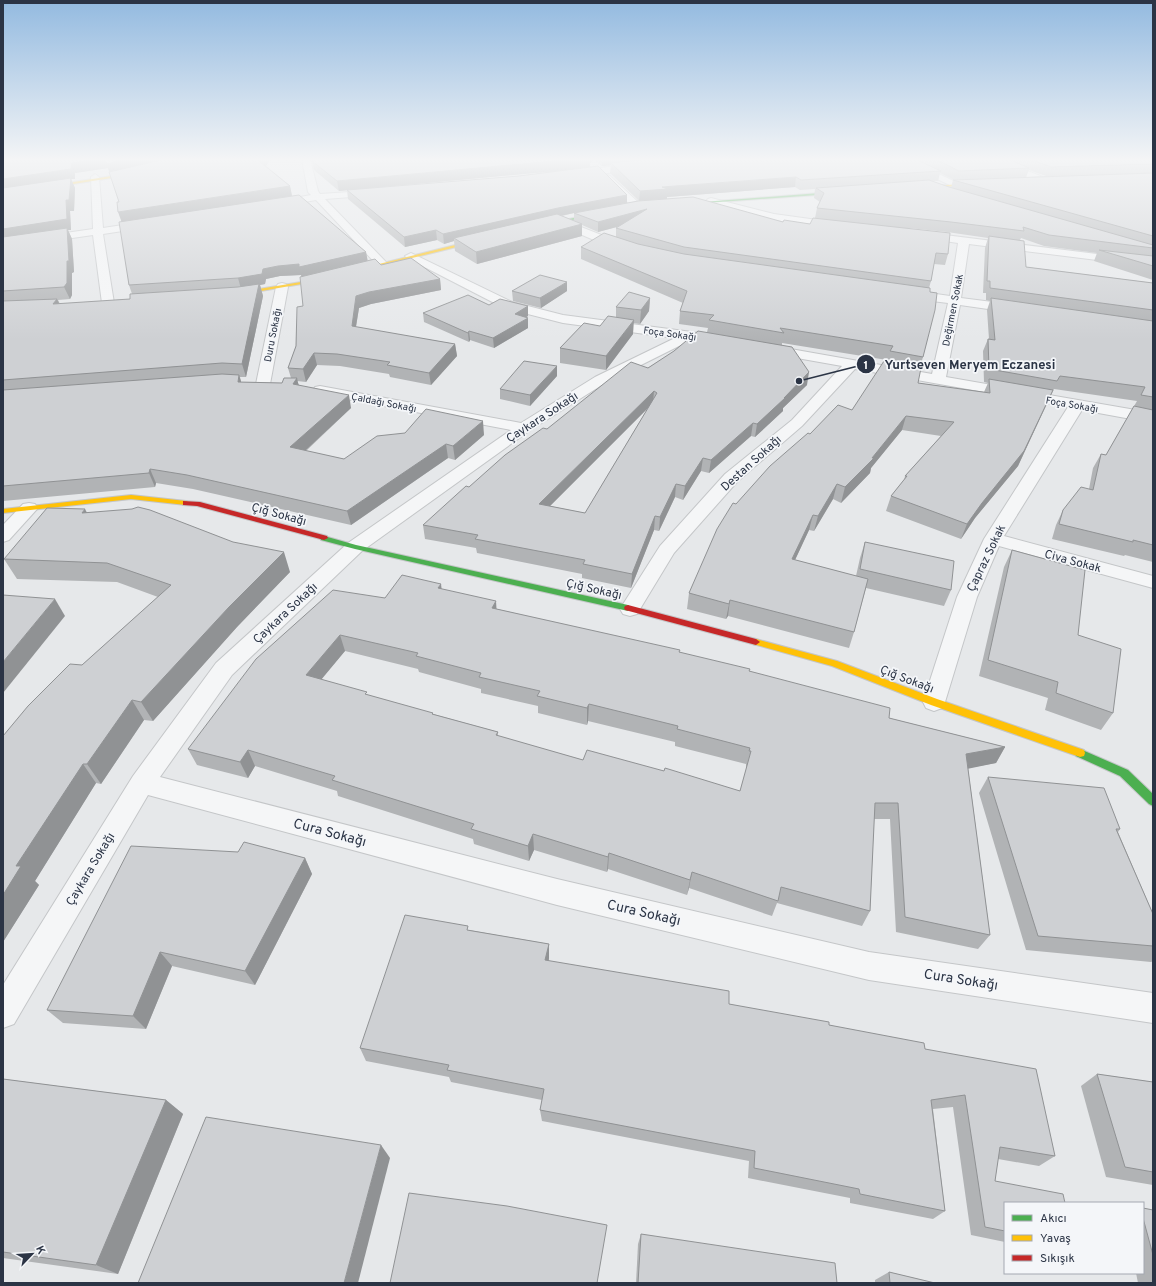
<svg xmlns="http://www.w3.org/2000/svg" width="1156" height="1286" font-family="Overpass,sans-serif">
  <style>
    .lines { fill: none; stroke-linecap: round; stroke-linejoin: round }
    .street-casing { stroke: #c4c6c8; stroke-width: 2 }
    .fast-casing { stroke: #c4c6c8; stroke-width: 2 }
    .slow-casing { stroke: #c4c6c8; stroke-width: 2 }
    .jam-casing { stroke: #c4c6c8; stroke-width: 2 }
    .street { fill: #f5f6f7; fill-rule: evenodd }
    .fast { fill: #4caf50; fill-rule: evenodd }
    .slow { fill: #ffc107; fill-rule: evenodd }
    .jam { fill: #c62828; fill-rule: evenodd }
    .wall { fill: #b1b3b5; fill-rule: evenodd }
    .shaded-wall { fill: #909294 }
    .building { fill: #ced0d3; stroke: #909294; fill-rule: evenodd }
    .labels { text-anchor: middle; stroke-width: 3.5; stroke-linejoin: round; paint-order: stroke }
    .far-street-label { font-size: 10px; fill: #2b3445; stroke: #f4f6f9 }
    .street-label { font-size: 12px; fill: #2b3445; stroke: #f4f6f9 }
    .near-street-label { font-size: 14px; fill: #2b3445; stroke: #f4f6f9 }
    .leader { fill: none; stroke: #2b3445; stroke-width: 1.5 }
    .callout-dot { fill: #2b3445; stroke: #f4f6f9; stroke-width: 1.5 }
    .mark-label { font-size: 12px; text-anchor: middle; font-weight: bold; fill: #fff }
    .callout-label { font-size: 13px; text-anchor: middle; font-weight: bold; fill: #2b3445; stroke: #f4f6f9; stroke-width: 3.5; stroke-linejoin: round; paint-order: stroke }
  </style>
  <rect width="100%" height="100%" fill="#e6e8ea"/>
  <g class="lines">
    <g class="street-casing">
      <g id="street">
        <polygon points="302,159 310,159 318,191 320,194 380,190 382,192 377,195 325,199 386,262 388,264 386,266 378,266 316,200 276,207 273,206 271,204 273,202 311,195 308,192"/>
        <polygon points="673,159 702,159 698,162 575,177 571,174 575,171"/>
        <polygon points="895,159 907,159 962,185 960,187 954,187"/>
        <polygon points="984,159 997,159 1048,179 1050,181 1045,184 1042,183"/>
        <polygon points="95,174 99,177 103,228 149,221 154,224 149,227 103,234 114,303 112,306 104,306 102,303 93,235 3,248 3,242 93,229 91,177"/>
        <polygon points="607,175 610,176 640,204 642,206 640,208 634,208 604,180 603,178"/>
        <polygon points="711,198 774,214 839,223 844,226 839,229 774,220 708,203 706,201 708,199"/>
        <polygon points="558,218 627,245 628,247 623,250 601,243 554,223 553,221"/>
        <polygon points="921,232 1153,261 1153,267 969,244 961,298 1016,305 1020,306 1022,309 1020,312 1016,313 960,305 946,377 1153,413 1153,423 1082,410 1004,536 1153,576 1153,588 999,546 977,597 945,702 942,708 934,711 926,708 923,702 957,597 984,539 1068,407 855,369 802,426 737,482 674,553 637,614 630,616 623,614 620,609 660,546 725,474 792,420 842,366 763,352 761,349 763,346 768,345 932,374 948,303 908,298 904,297 902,294 904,291 908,290 950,296 958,243 917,237 916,235"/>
        <polygon points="411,253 512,302 563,315 692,332 697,333 699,336 697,339 691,340 605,383 529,431 362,551 232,675 160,777 557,879 869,952 1153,993 1153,1023 869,980 557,905 148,795 14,1024 3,1028 3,985 133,776 216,663 348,543 511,430 320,394 315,393 313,390 315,387 320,386 521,423 595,377 675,338 563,323 504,308 407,258 405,256"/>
        <polygon points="282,283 286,284 288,287 270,384 268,387 263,388 258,387 256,384 276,287 278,284"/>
        <polygon points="29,503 35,504 38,508 9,540 3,542 3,525 23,504"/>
      </g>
    </g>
    <g class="fast-casing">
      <g id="fast">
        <polygon points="845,191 846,193 678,205 676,204"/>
        <polygon points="604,211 605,213 540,227 538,226"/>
        <polygon points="321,536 324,536 356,545 628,605 632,608 628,611 355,549 321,540 320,538"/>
        <polygon points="1080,749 1128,770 1153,794 1153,806 1149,804 1120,776 1076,756 1075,753 1076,750"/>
      </g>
    </g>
    <g class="slow-casing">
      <g id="slow">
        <polygon points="180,159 187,159 118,177 3,195 3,193 118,175"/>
        <polygon points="981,183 982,185 913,188 911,187"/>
        <polygon points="483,238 485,240 319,281 232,296 229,294 319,279"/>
        <polygon points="131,495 186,501 190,503 186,505 131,499 3,513 3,509"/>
        <polygon points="756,639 837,661 937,699 1084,750 1085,753 1084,756 1080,757 931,705 832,666 753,644 752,642"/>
      </g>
    </g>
    <g class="jam-casing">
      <g id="jam">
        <polygon points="183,501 200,502 327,536 328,538 324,540 197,506 183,505"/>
        <polygon points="628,605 756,639 760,642 756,645 625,610 624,608 625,606"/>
      </g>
    </g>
    <use href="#street" class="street"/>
    <use href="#fast" class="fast"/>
    <use href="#slow" class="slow"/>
    <use href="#jam" class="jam"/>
  </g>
  <g class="wall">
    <path d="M3,159H271L266,166L290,186L292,196L366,252L367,261L440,279L441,290L371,304L359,308L356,327L455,344L457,356L431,385L390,377L389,374L340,366L317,365L306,382L297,381L299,385L351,408L306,451L344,459L484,435L455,460L448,458L351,525L193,489L156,483L155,487L3,501ZM108,168L119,202L129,285L132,294L130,299L60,304L58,300L70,299L72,295V273L74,272L72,239L68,230H71L70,211H74L75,188L71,179H75V173ZM301,275L303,306L296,346L288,368L291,378L282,383L241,382L240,377H246L263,296L260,285L265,284L266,279L280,276Z"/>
    <path d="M311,159H1153V280L1094,261L1097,253L1044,246L1021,238L1020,240L1026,267L1153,283V562L1125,555L1124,556L1052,539L1056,525L1063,510L1089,489L1093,468L1101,454L1106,455L1137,401L1054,389L1018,466L975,518L961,539L886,511L891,496L904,480L905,476L941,436L902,430L871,468L870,473L841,503L833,499L814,531L809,530L795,560L856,576L860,558L865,542L951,590L944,606L866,588L854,632L849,648L728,616L726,619L687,609L689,593L736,504L810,434L852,410L887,360L782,343V345L807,385L783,408V411L755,437L751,436L709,473L701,471L683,500L675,497L659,531L654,530L631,588L582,578V574L477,553L476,548L425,539L423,525L469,487L547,429L707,332L708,328L679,324L680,311L683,303L581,259V247L616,237V228L620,226L598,232L582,225V236L477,264L455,251L454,241L444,244L437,240L405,247L348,199L347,190L339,191L314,170ZM594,160L602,166L611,165L610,173L639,201L627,203V195L590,167V163ZM578,169L519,176L353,190L490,177ZM1029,170L1046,176L1026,177ZM940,173L954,180H953L951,188L932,181H938ZM795,187L800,190L815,189L814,198L820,202L817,208L815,218L810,224L783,222L667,199V197ZM574,213V221L562,216ZM909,228L947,232L988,238L985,248L983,293H986V300L990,301L987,310L989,339H988L983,351L984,382L988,383L984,392L918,383L920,367L923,357L929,288L931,281L934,264L945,265L948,254ZM648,408L585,513L550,506Z"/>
    <polygon points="512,291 567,291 541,308 513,301"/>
    <polygon points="650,298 649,311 640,324 633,323 633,334 606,370 560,363 560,348 616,318 616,307"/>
    <polygon points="489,305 528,306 528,316 525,318 528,328 494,348 470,340 469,342 424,322 423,313"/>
    <polygon points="557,376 530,406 500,399 500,389"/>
    <polygon points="86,512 290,572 237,627 153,721 144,720 101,784 96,783 35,881 39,885 3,942 3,736 158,597 117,582 17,579 4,559"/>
    <polygon points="1012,550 1078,635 1113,713 1101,730 1045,710 1048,698 979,676 1004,567"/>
    <path d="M441,589L497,609L679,652L749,671L889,718L1005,747L996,763L968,768L990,935L978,949L896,932L890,819H874L870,911L862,926L777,903L772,916L689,888L687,895L608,869L607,872L534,850L529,861L474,844L473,839L338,796L337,791L255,766L248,778L197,765L188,749L385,598ZM345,651L418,669L419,672L481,689V693L538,706V713L587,725L588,721L675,742V746L746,764V767H747L740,791L583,760L498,736V732L433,714L368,695L321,679Z"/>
    <polygon points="988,777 1120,829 1118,832 1153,914 1153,961 1151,962 1026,950 979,793"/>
    <polygon points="305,858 312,874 255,985 172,966 146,1029 63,1023 47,1010"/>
    <polygon points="469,930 549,944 549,961 729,1004 829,1025 925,1049 1055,1156 1039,1166 998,1159 995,1181 1005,1203 1005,1242 971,1235 953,1107 933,1109 945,1211 933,1219 850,1203 850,1198 748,1178 749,1161 542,1121 540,1110 542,1100 451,1082 449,1077 366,1061 360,1048"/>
    <polygon points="1097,1074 1153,1082 1153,1185 1106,1177 1081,1086"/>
    <polygon points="3,1079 166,1100 183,1114 118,1274 3,1258"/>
    <polygon points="1143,1208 1153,1210 1153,1283 1138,1283 1136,1273 1143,1273"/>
    <polygon points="641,1234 837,1283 636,1283 638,1244"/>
    <polygon points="889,1272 935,1283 875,1283 875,1280"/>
  </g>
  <g class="shaded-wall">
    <polygon points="97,159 167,159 110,174 108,168 75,173 75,179 71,179 75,188 74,211 70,211 71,230 68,230 72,239 74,272 72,273 72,295 70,299 64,287 3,240 3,179 72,163"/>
    <polygon points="260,159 271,159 262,170 259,161"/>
    <polygon points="576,159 594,159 594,160 590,163 590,168 339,191 337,181"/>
    <polygon points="603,159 657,159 611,163 611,165 602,166"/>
    <polygon points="796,177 795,187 667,197 667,199 639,201 640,191 662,187"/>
    <polygon points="290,186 292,196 122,223 118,212"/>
    <polygon points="627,195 627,203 574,213 454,238 454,241 444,244 443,234 558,208"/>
    <polygon points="647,209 647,219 598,232 598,222"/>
    <polygon points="582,224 582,236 477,264 476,252"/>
    <polygon points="436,230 437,240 405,247 404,237"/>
    <polygon points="366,252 368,262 302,277 301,275 280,276 266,279 265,284 260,285 263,296 246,377 242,364 241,289 238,278 263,269 278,266"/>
    <polygon points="440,279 441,290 371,304 359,308 354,338 352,326 356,296 369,292"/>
    <polygon points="567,282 567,291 541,308 540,298"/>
    <polygon points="650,298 649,311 640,324 641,310"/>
    <polygon points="57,299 63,311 53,304"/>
    <polygon points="528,306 528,316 515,324 515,314"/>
    <polygon points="528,318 528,328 494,348 493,338"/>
    <polygon points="634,320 633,334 606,370 606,356"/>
    <polygon points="469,331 470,340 469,342 468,333"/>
    <polygon points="455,344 457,356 431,385 429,373"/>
    <polygon points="314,353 317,365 306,382 303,369"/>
    <polygon points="557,366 557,376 530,406 530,395"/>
    <polygon points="809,372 807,385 783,408 783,411 755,437 757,424"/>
    <polygon points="239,375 243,388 238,382"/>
    <polygon points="297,378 300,392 293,384"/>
    <polygon points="654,391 653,403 539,517 539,504"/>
    <polygon points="349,395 351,408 294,461 290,447"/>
    <polygon points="1046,405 1018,466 975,518 961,539 967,524"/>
    <polygon points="906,416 902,430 871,468 870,473 841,503 845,487 872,458"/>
    <polygon points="483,421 484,435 455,460 453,446"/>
    <polygon points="753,423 751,436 709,473 711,460"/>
    <polygon points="446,444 448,458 351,525 347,511"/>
    <polygon points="703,458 701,471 683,500 685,486"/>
    <polygon points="150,469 156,483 155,487 149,473"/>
    <polygon points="676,484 675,497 659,531 660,517"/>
    <polygon points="837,484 833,499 814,531 818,516"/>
    <polygon points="85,509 95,528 82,513"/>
    <polygon points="813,515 809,530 788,575 792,559"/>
    <polygon points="655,516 654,530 631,588 632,574"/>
    <polygon points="284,552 290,572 237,627 153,721 141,702 229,607"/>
    <polygon points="441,584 443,600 438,588"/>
    <polygon points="55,599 65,616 3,693 3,662"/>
    <polygon points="730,600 728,616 726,619 729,604"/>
    <polygon points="496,601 497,618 492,608"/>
    <polygon points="340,635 345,651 311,692 306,675"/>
    <polygon points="132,700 144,720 101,784 87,764"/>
    <polygon points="589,704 588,721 587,725 587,708"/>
    <polygon points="1005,747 996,763 957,771 966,754"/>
    <polygon points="248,750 255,766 248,778 240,762"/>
    <polygon points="83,764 96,783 35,881 39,885 3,942 3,895 16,866"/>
    <polygon points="533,834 534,850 529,861 528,846"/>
    <polygon points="609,853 608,869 607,872 608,857"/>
    <polygon points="305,858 312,874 255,985 245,971"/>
    <polygon points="692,872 689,888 687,895 690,880"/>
    <polygon points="549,944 549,958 546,974 545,960"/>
    <polygon points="160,952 172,966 146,1029 133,1016"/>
    <polygon points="166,1100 183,1114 118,1274 96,1265"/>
    <polygon points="381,1145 390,1158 358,1283 344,1283"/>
  </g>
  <g class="building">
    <polygon points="3,159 97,159 72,163 71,169 3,179"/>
    <polygon points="105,159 125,159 107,164"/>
    <polygon points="165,159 260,159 259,161 290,186 118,212 117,202 119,202 109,172"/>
    <polygon points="312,159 576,159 337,181 312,161"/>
    <polygon points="647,159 915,159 941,171 801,180 796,177 662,187 668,189 640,191 611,163"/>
    <polygon points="935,159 1008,159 1029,168 959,171"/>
    <polygon points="1030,159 1153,159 1153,164 1051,167"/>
    <polygon points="598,166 627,195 558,208 443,234 436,230 404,237 347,190 519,176"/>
    <polygon points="1153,173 1153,236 953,180"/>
    <polygon points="71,178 69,200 66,200 67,219 3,229 3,188"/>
    <polygon points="929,180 949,187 1153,245 1153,248 1049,235 1023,227 1024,231 951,222 817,208 824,193 816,188"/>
    <polygon points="299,195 366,252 299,267 299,264 278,266 263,269 262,274 238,278 129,285 119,222"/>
    <polygon points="693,197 783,222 784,220 810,224 813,218 950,233 948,254 936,253 931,281 684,247 616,228 647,209 598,222 574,213 638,201"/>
    <polygon points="557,214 582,224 476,252 454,238"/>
    <polygon points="67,228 69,261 67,261 67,283 64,287 3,291 3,237"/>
    <polygon points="604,233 638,244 684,254 930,288 930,292 937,293 935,310 923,357 890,351 893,346 780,328 784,333 709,320 714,315 680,311 687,291 581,247"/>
    <polygon points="989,236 1024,241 1026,267 1153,283 1153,310 990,288 990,281 987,281"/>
    <polygon points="1099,250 1153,256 1153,266"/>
    <polygon points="411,258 440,279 369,292 356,296 352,326 455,344 429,373 387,365 390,362 337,354 314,353 303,369 288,368 296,346 297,307 303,306 300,277 375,259 381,265"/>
    <polygon points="540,275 567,282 540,298 512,291"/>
    <polygon points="259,284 242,364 222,363 3,380 3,301 57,299 53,304 130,299 130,294 238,287"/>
    <polygon points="629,292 650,298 641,310 616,307"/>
    <polygon points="468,295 489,305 500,299 528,306 515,314 528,318 493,338 469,331 468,333 423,313"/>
    <polygon points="991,298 1153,321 1153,397 1141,395 1145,387 1060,376 1057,381 989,369 988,339 995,340"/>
    <polygon points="608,316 634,320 606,356 560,348 584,323 600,326"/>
    <path d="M698,331L792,347L809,372L784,398H785L757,424L753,423L711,460L703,458L685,486L676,484L660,517L655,516L632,574L583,564L585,560L475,539L478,535L423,525L466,486L469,487L505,455L543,428L547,429L631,362L648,368L674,351ZM654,391L657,393L585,513L539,504Z"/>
    <polygon points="524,361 557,366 530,395 500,389"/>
    <polygon points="884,361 921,368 918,383 990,393 989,379 1053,390 1024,451 982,503 967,524 891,496 907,476 905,476 954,422 906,416 872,458 874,458 845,487 837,484 818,516 813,515 792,559 868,579 854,632 730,600 729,604 689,593 717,529 733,503 736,504 770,466 808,433 810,434 838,405 852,410"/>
    <polygon points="222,374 239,375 238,382 282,383 284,378 297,378 293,384 349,395 290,447 344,459 377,436 405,433 426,409 483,421 453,446 446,444 347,511 187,475 150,469 149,473 3,486 3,390"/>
    <polygon points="1134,406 1153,410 1153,545 1133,540 1133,542 1059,524 1063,510 1081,487 1093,490 1101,454 1106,455"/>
    <polygon points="138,507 150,510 233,542 284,552 229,607 141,702 132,700 87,764 83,764 16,866 21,866 3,895 3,736 28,706 70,664 82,665 171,585 107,563 4,559 47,508 85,509 82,513 132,509"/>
    <polygon points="865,542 954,561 951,590 860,569"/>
    <polygon points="1012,550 1085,570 1078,635 1121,649 1113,713 1056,693 1058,682 988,660"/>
    <path d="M402,575L441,584L438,588L496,601L492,608L680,650L679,652L750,669L749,671L890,708L889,718L1005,747L966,754L990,935L905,917L898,803H875L870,911L781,887L778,901L692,872L690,880L609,853L608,857L533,834L528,846L471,829L474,824L332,780L335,776L248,750L240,762L188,749L256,659L333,590L385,598ZM340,635L418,653L416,656L481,673L479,677L540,691L537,696L587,708L589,704L678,726L677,729L750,748L749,751H751L740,791L665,768L664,771L587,750L583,760L496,735L498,732L432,714L433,713L365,694L367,692L306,675Z"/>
    <polygon points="3,595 55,599 3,662"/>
    <polygon points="988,777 1104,788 1120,829 1116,829 1153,914 1153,946 1038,936"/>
    <polygon points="244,842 305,858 245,971 160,952 133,1016 47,1010 131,846 238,852"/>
    <polygon points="405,915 468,926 467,930 549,944 545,960 729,991 729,1004 829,1022 829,1025 924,1043 925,1049 1036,1069 1055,1156 1000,1147 995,1181 1063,1194 1065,1203 1005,1203 1005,1231 985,1227 965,1095 931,1100 945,1211 860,1194 859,1189 754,1168 755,1151 540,1110 544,1089 447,1070 449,1065 360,1048"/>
    <polygon points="1097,1074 1153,1082 1153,1172 1125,1167"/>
    <polygon points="3,1079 166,1100 96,1265 3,1252"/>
    <polygon points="206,1117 381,1145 344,1283 138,1283"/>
    <polygon points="409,1193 507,1206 607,1225 597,1283 390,1283"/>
    <polygon points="1143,1208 1153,1210 1153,1255 1143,1218"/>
    <polygon points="641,1234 835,1263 837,1283 638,1283"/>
    <polygon points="889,1272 935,1283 890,1283"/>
  </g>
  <linearGradient id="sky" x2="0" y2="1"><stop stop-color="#93bae0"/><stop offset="0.47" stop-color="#f4f5f6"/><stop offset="1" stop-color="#f4f5f6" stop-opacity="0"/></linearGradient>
  <rect width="1156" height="340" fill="url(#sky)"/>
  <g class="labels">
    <g class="far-street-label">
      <text transform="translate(952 310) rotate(-79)" y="4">Değirmen Sokak</text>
      <text transform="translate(670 333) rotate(8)" y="4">Foça Sokağı</text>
      <text transform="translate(272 335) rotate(-79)" y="4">Duru Sokağı</text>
      <text transform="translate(384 402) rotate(11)" y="4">Çaldağı Sokağı</text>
      <text transform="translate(1072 404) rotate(10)" y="4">Foça Sokağı</text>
    </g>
    <g class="street-label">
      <text transform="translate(542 417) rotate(-33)" y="4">Çaykara Sokağı</text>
      <text transform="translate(751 463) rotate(-42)" y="4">Destan Sokağı</text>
      <text transform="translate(279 514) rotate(15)" y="4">Çığ Sokağı</text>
      <text transform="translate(986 558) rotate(-64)" y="4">Çapraz Sokak</text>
      <text transform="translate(1073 561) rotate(15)" y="4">Civa Sokak</text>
      <text transform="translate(594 589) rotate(13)" y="4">Çığ Sokağı</text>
      <text transform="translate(285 613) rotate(-43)" y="4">Çaykara Sokağı</text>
      <text transform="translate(907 679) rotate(21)" y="4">Çığ Sokağı</text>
      <text transform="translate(90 869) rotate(-59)" y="4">Çaykara Sokağı</text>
    </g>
    <g class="near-street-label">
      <text transform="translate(330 832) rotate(15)" y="5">Cura Sokağı</text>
      <text transform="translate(644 912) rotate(13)" y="5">Cura Sokağı</text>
      <text transform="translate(961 979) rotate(9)" y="5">Cura Sokağı</text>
    </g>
  </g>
  <path class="leader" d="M799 381L866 364"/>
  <g class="callout-dot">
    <circle cx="799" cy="381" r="4"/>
    <circle cx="866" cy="364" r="10"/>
  </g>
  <g class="mark-label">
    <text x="866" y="369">1</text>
  </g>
  <g class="callout-label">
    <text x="970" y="369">Yurtseven Meryem Eczanesi</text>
  </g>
  <rect width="1156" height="1286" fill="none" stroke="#2b3445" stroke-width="8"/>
  <rect x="1004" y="1202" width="140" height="72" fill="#f4f6f9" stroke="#a4a8b1"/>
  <rect x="1012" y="1215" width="20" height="6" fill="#4caf50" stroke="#a4a8b1"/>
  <text x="1040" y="1222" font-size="12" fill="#2b3445">Akıcı</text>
  <rect x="1012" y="1235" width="20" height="6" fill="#ffc107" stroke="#a4a8b1"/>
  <text x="1040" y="1242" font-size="12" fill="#2b3445">Yavaş</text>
  <rect x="1012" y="1255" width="20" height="6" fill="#c62828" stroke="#a4a8b1"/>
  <text x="1040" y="1262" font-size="12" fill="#2b3445">Sıkışık</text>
  <g transform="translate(32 1254) rotate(65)" stroke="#f4f6f9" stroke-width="3" paint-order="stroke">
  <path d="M0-3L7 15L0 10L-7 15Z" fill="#2b3445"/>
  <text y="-6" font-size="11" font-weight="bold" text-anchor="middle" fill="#2b3445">K</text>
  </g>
</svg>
